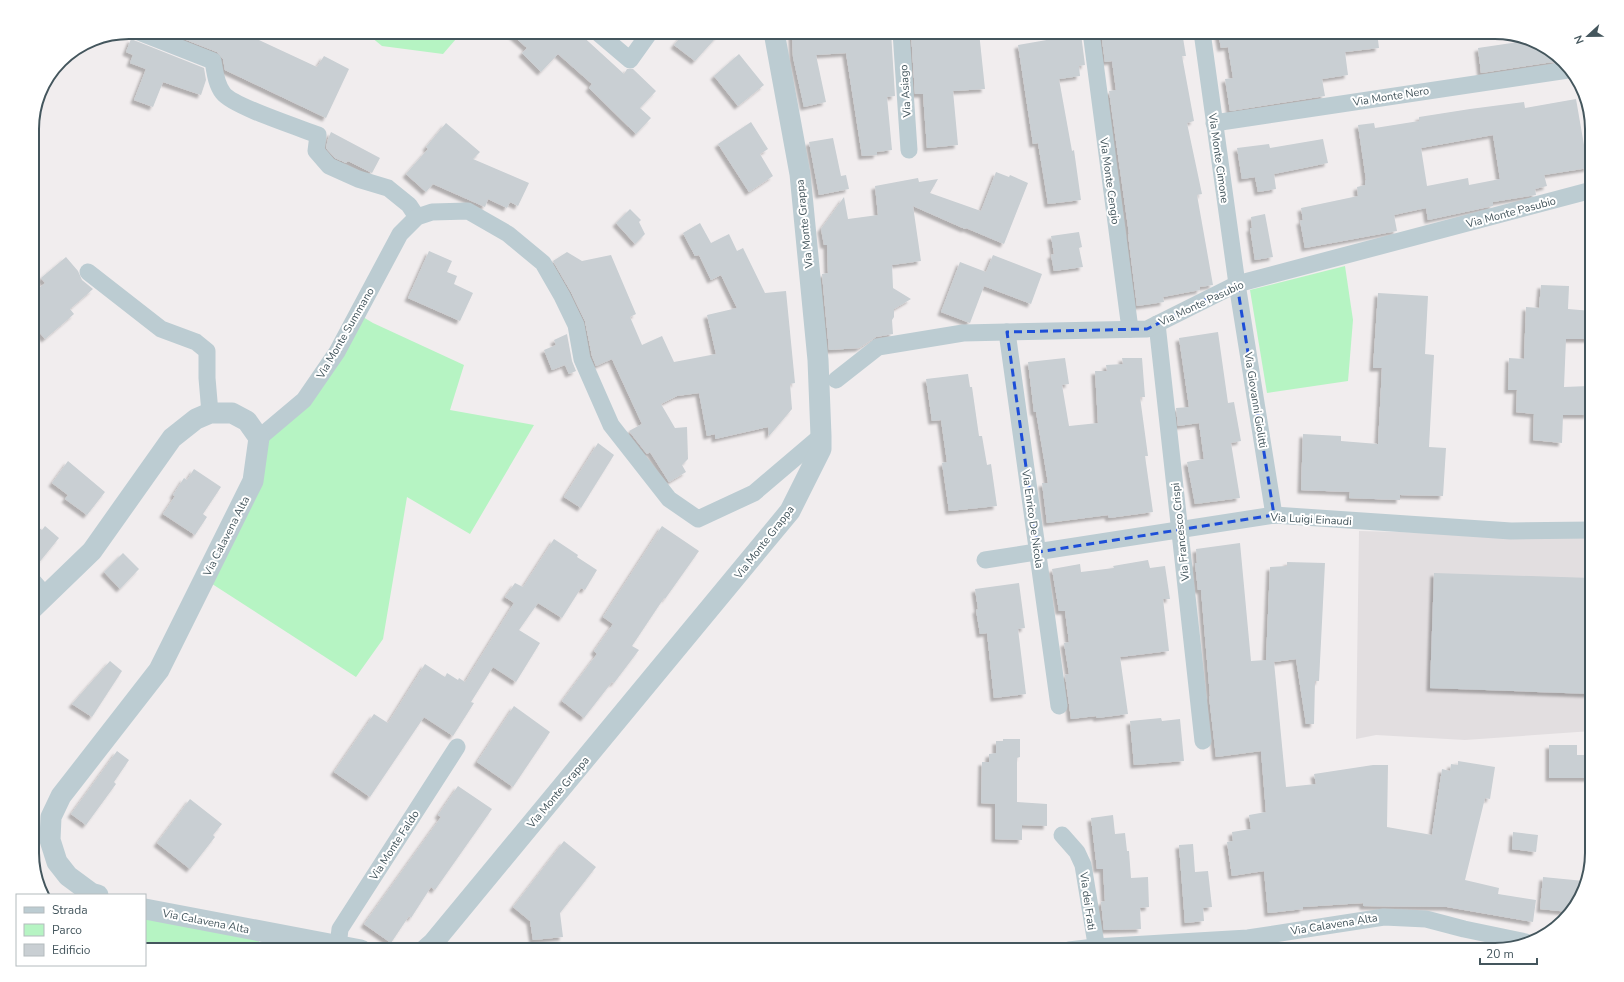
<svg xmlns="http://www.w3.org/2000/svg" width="1624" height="982" font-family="'Nunito Sans',sans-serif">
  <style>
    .education { fill: #e2dee0 }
    .green { fill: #b6f4c3 }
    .building { fill: #c9cfd3; fill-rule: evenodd; filter: url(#shadow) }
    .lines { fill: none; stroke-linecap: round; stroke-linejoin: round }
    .minor { stroke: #bcccd2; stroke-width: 17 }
    .tertiary { stroke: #bcccd2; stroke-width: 21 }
    .marked { fill: none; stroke: #1d4ed8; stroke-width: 3; stroke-dasharray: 8 5; stroke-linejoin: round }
    .labels { text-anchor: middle; stroke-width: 4; stroke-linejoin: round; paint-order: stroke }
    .street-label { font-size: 11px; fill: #44565d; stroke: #fff }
    .rim { fill: none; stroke: #44565d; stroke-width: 2 }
  </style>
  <defs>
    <filter id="shadow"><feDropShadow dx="-3.5" dy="3.5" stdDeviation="1" flood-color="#0004"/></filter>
  </defs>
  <rect width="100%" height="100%" fill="#f1edee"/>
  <polygon class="education" points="1359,531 1592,537 1592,731 1465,740 1376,735 1356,739"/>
  <g class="green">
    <polygon points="365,32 462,32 443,54 382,46"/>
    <polygon points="1345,266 1353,320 1348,381 1267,393 1250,290"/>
    <polygon points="353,311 373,323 464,365 450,410 534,425 470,534 407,497 383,639 356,677 206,580 260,437 303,401"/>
    <polygon points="145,915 266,932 253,950 145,950"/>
  </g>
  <g class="building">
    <polygon points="166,32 242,32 317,67 324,56 349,69 326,118 225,70 223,59 217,52"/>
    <polygon points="509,32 578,32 624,74 627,69 633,69 656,91 640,108 651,118 636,134 589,88 592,84 558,54 541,72 522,53 527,48"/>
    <polygon points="685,32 721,32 695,61 674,45"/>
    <polygon points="792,32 891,32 895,96 887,97 892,150 877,152 877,155 862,156 846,53 816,55 826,102 804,107 793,57"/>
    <polygon points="911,32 979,32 985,89 953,91 958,145 927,148 923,94 915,94"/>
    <polygon points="1101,32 1182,32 1186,56 1182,56 1194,121 1187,123 1202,194 1197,195 1213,285 1200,287 1200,290 1163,297 1164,302 1137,306 1128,234 1129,234 1109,91 1116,90 1112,61 1105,62"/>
    <polygon points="1218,32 1377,32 1379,48 1345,52 1348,75 1322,79 1325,96 1230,111 1225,79 1233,78 1228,47 1221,48"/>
    <polygon points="1081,34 1085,65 1079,66 1080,76 1059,79 1072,151 1074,150 1081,200 1048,204 1038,143 1033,144 1018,45"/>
    <polygon points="131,39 204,68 206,80 201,95 163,82 153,107 134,100 146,69 130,63 133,55 126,52"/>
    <polygon points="1525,41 1544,45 1559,61 1481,73 1478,48"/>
    <polygon points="739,54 764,85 738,106 714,76"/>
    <path d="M1576,99L1588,168L1544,175L1547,186L1535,189L1536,195L1493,202V206L1428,220L1426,208L1394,215L1397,231L1305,248L1300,221L1303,220L1301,208L1358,196L1357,187L1365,185V181L1366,180L1358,125L1374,123L1375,128L1419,121V117L1470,109L1524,102L1525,108ZM1493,135L1500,179L1469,185L1468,178L1427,186L1421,148Z"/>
    <polygon points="751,122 768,149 760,154 773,176 749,192 718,144"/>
    <polygon points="446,123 480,152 473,159 529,183 518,206 510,202 507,208 488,199 485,207 433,184 426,192 406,174 428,149 426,147"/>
    <polygon points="331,132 380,158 372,173 348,161 346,163 335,158 326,148 328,139"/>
    <polygon points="833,138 841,176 846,175 849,189 819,195 809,142"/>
    <polygon points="1323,139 1328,163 1274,174 1276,189 1258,192 1255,177 1242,179 1237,148 1269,144 1270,148"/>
    <polygon points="996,172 1009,177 1010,175 1028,183 1004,244 966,228 965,229 913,206 921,261 892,265 893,288 911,299 894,309 894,317 892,320 893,334 876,337 859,348 829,350 822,274 828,273 827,245 824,245 821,229 844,197 848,219 878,215 875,186 918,178 919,182 938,179 930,193 981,211"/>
    <polygon points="630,209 641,220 639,222 645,234 635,244 616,223"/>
    <polygon points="1265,214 1273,257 1255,260 1250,228 1252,228 1251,217"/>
    <polygon points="700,223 711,243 729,234 737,251 743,248 765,293 786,291 795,383 790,384 792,409 769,436 768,427 715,439 715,434 707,436 699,393 677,396 661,404 675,428 687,427 688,459 682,465 686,472 669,482 650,452 647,454 629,431 642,424 612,359 596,366 592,356 585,321 571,292 553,261 567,252 582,261 611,255 636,314 630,317 642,345 662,336 674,362 716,354 707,315 737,308 721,275 711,280 699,255 695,256 683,233"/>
    <polygon points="1079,232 1082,247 1079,248 1083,267 1054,271 1051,255 1054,254 1051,236"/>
    <polygon points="429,251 452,261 447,272 457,276 454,284 473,293 460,321 408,298"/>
    <polygon points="993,255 1042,274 1031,304 984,286 970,323 941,312 960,262 986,272"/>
    <polygon points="66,257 78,271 82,280 93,289 70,309 74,314 45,339 32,324 32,294 45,283 41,278"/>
    <polygon points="1541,285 1569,286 1568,309 1592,311 1592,339 1566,339 1564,387 1589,386 1588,415 1563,415 1562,443 1533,440 1534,414 1516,412 1517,390 1508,390 1509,358 1524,359 1526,307 1539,308"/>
    <polygon points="1378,293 1428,296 1425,354 1434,355 1429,447 1446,448 1443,496 1400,495 1400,500 1349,498 1350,492 1301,490 1303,434 1341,436 1341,441 1378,444 1382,368 1373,368"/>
    <polygon points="1218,332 1228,403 1234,402 1241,441 1231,443 1240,498 1195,504 1187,462 1204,459 1199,423 1178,426 1176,408 1189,407 1179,338"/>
    <polygon points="567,334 572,361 576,371 569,374 565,365 552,370 544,350 556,345 554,340"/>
    <polygon points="1065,358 1069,384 1062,385 1069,426 1098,423 1095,371 1107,371 1106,365 1123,364 1122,358 1142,358 1145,397 1140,397 1148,456 1145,456 1153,512 1109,518 1108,515 1047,523 1042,483 1048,483 1036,412 1034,412 1028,362"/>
    <polygon points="968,374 970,387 972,387 979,436 982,436 987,465 991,464 997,506 949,511 942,463 947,462 941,420 932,421 926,379"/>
    <polygon points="598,443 614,455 581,508 564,497"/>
    <polygon points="68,461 105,492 87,515 65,499 68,495 52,483"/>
    <polygon points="194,469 221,487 203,514 207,517 195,535 163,514 175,496 173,495 184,478 187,480"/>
    <polygon points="32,523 42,530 45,526 59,538 33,570"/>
    <polygon points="662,526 699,551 665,599 664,598 632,646 639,650 614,683 612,682 584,718 562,701 597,654 594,651 613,624 603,617"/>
    <polygon points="554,539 578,555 577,557 597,570 585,590 581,588 562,618 538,603 519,630 540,643 516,682 493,667 471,702 474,703 453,736 424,717 370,797 334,772 374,714 388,723 425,664 445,677 447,673 458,680 459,678 465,682 514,603 505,597 515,583 523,587"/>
    <polygon points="1240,543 1251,661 1266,660 1270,567 1287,566 1287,562 1325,563 1319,681 1315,681 1314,724 1306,724 1296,659 1274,662 1286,787 1316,784 1314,774 1373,765 1388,765 1387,827 1432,835 1442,769 1450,771 1451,764 1458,765 1458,761 1495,767 1490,799 1485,798 1465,880 1499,888 1498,894 1536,900 1533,922 1447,907 1363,906 1363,903 1303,907 1303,909 1268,913 1264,871 1232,876 1227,842 1233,841 1232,832 1251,829 1249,815 1266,812 1261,751 1216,757 1209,696 1210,696 1201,590 1198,590 1195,563 1197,563 1196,549"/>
    <polygon points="123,553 139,569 120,589 104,572"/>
    <polygon points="1148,560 1150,568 1165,566 1170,599 1163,599 1169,651 1120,657 1128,714 1097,718 1096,716 1071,719 1065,675 1069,674 1064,643 1069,642 1065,611 1059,611 1052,569 1080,564 1081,572 1114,568 1113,566"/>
    <polygon points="1434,573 1592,578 1592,694 1430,688"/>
    <polygon points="1019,583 1025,628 1018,629 1026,694 994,698 987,633 980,634 976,610 978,609 975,589"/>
    <polygon points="110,661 122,671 92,717 72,704"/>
    <polygon points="514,706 550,732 513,787 477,762"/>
    <polygon points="1161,718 1162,721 1180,719 1184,761 1134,765 1130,721"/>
    <polygon points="1003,739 1020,739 1020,757 1017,758 1017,802 1047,804 1047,826 1022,825 1022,840 995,839 995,804 981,803 982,762 989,762 989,754 996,753 996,741 1003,741"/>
    <polygon points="1549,745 1577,745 1577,755 1592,755 1592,778 1549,778"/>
    <polygon points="117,751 129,760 114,782 116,784 86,825 71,814"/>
    <polygon points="458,786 492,809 435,890 431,887 411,918 409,916 391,943 364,924 441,817 438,815"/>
    <polygon points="190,799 222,824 213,835 215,837 190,869 157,843"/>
    <polygon points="1113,815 1115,834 1125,833 1127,851 1129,851 1131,878 1148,877 1149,907 1140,908 1141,929 1104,930 1101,902 1105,901 1103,869 1097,869 1091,818"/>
    <polygon points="1513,832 1538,835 1536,852 1512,849"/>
    <polygon points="564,841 596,867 560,913 563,937 533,940 530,921 513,907"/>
    <polygon points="1193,844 1195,872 1208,871 1212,907 1203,908 1204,921 1185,923 1179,845"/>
    <polygon points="1543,877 1584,881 1579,902 1569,912 1540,909"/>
  </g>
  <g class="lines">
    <g class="minor">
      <path d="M139,32L213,61C215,72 216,84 223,93C232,106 300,128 318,135L316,151L329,166L358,179L388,188L409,205L417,217"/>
      <polyline points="597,32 630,60 650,32"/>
      <polyline points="901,32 909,150"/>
      <polyline points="1091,32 1130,329"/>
      <polyline points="1202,32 1237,284 1274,515"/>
      <polyline points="1214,123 1568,70"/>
      <polyline points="88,272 161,329 196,342 207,351 207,378 210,413"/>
      <polyline points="1157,324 1203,741"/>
      <polyline points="1007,332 1059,706"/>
      <polyline points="836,380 878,347 963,333 1147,329 1237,284 1592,190"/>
      <polyline points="259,438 304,400 337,352 400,234 417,217 432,212 468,211 508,234 543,263 562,296 576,325 582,359 611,425 669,499 698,519 754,493 821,436"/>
      <polyline points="985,560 1274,515 1511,531 1592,530"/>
      <polyline points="32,580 46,596"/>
      <polyline points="1062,835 1077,852 1083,865 1097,950"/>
      <polyline points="338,946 340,929 457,747"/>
      <polyline points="1069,950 1095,947 1248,938 1384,917 1426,919 1464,929 1526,942"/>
    </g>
    <g class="tertiary">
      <polyline points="32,609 92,551 172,438 196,419 210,413 232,413 247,421 259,438 253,481 159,670 61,796 51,817 50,840 57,862 68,876 91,893 98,895"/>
      <polyline points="145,909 361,950"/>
      <polyline points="425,950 433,943 790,511 821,449 821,436 818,360 800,174 774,32"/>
    </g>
  </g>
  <path class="marked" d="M1237,284L1274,515L1038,552L1007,332L1147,329Z"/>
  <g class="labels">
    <g class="street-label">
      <text transform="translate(905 91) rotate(-94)" y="4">Via Asiago</text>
      <text transform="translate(1391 96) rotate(-9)" y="4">Via Monte Nero</text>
      <text transform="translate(1219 158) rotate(82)" y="4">Via Monte Cimone</text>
      <text transform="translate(1110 181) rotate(82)" y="4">Via Monte Cengio</text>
      <text transform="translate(1511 212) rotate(-15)" y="4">Via Monte Pasubio</text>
      <text transform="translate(804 224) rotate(-96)" y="4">Via Monte Grappa</text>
      <text transform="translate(1201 303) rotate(-25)" y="4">Via Monte Pasubio</text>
      <text transform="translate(345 333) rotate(-60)" y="4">Via Monte Summano</text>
      <text transform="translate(1256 400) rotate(81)" y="4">Via Giovanni Giolitti</text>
      <text transform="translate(1033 519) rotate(82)" y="4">Via Enrico De Nicola</text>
      <text transform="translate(1311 519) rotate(3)" y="4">Via Luigi Einaudi</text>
      <text transform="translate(1180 532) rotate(-96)" y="4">Via Francesco Crispi</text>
      <text transform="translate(226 536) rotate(-63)" y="4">Via Calavena Alta</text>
      <text transform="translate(764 542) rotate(-52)" y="4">Via Monte Grappa</text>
      <text transform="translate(558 792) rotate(-50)" y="4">Via Monte Grappa</text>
      <text transform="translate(394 845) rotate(-57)" y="4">Via Monte Faldo</text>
      <text transform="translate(1088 901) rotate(82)" y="4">Via dei Frati</text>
      <text transform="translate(206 921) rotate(11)" y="4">Via Calavena Alta</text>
      <text transform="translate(1334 924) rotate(-9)" y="4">Via Calavena Alta</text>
    </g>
  </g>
  <path d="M0 0H1624V982H0ZM129 39H1495A90 90 0 0 1 1585 129V853A90 90 0 0 1 1495 943H129A90 90 0 0 1 39 853V129A90 90 0 0 1 129 39Z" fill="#fff" fill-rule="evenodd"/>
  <path class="rim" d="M129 39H1495A90 90 0 0 1 1585 129V853A90 90 0 0 1 1495 943H129A90 90 0 0 1 39 853V129A90 90 0 0 1 129 39Z"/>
  <rect x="16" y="894" width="130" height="72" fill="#ffffff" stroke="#b4bbbe"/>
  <rect x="24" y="907" width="20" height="6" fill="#bcccd2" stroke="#b4bbbe"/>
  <text x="52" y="914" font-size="12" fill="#44565d">Strada</text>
  <rect x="24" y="924" width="20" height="12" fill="#b6f4c3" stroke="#b4bbbe"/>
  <text x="52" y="934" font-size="12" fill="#44565d">Parco</text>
  <rect x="24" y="944" width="20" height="12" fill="#c9cfd3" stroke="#b4bbbe"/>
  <text x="52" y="954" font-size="12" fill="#44565d">Edificio</text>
  <g transform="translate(1588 36) rotate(248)" stroke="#ffffff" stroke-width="3" paint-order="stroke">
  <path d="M0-3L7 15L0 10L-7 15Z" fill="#44565d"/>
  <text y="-6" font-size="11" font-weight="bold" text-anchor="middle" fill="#44565d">N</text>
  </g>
  <path d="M1480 958v6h57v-6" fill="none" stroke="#44565d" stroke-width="2"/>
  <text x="1486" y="958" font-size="12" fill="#44565d" stroke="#ffffff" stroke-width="3" paint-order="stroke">20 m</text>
</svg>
